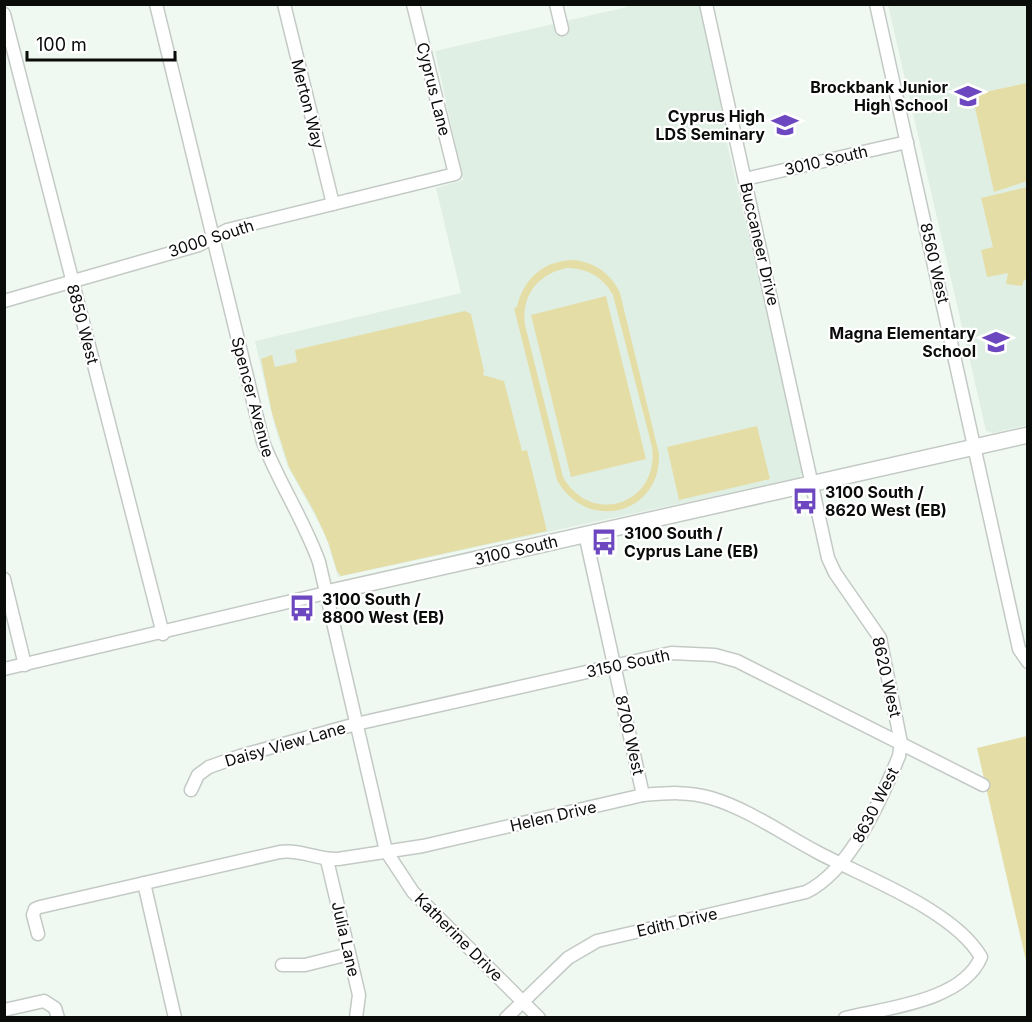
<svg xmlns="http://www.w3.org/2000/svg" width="1032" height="1022" font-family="Inter,sans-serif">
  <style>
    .built { fill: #e0efe4 }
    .green { fill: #e5dda6; fill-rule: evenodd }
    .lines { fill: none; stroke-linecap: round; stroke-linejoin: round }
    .minor-casing { stroke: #c3cac5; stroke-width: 15 }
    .tertiary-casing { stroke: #c3cac5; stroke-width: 18 }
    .minor { stroke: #fff; stroke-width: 12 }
    .tertiary { stroke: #fff; stroke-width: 15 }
    .labels { text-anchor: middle; stroke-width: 4.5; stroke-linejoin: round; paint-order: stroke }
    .poi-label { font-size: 16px; font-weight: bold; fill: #0a0c0a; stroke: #fff; text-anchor: end }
    .street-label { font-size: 16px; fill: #0a0c0a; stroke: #fff }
  </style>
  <rect width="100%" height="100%" fill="#f0f8f2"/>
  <g class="built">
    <polygon points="627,5 700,5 728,129 725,135 804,470 799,478 338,577 325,534 287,465 274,424 255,341 461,293 436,188 463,180 435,51 627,7"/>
    <polygon points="888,5 1027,5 1027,425 993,433 986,431"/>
  </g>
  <g class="green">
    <polygon points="1027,83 1027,181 994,192 974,103 980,93"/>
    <polygon points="1027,187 1027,281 1024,279 1022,286 1006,284 1008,273 987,277 981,250 993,247 981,198"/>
    <path d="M575,260C596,263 611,274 620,293L659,454C661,515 586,533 557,480L514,308L517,307C524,277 545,260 575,260ZM567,268C587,268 603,277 613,295L652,447C660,504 591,527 563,477L525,325C521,295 538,274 567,268Z"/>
    <polygon points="606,296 646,459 571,477 531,315"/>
    <polygon points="465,311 471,314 484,371 483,375 504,381 522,451 527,450 547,531 341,576 337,571 329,544 315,513 289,467 272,413 261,359 272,355 275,367 297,362 295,350"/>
    <polygon points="757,426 770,479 679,500 667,447"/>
    <polygon points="1027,736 1027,965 977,748"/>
  </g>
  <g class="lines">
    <g class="minor-casing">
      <g id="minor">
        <path d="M156,4L263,442C279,483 304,520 319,562L386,851L413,892L539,1018"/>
        <polyline points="284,4 333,204"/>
        <polyline points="556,4 562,29"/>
        <polyline points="876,4 1019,649 1028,662"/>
        <polyline points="4,14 163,634"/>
        <polyline points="745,179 907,142"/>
        <polyline points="4,301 199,245 227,230 455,174 413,4"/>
        <polyline points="585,534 643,795"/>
        <polyline points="4,579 25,665"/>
        <polyline points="4,669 326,593"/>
        <polyline points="191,790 198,775 209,767 240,756 356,724 671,653 715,655 737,661 983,785"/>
        <polyline points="327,860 359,995 356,1018"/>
        <polyline points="144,883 175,1018"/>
        <path d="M38,934L33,915L35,909L40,907L280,852C301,849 318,860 338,859L423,846L643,795C667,793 688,791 711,798C748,809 783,834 817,852C864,877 954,910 981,957C963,1001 886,1008 845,1018"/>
        <polyline points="282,965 305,965 349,954"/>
        <polyline points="4,1010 44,1001 55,1008 58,1018"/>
        <path d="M506,1018L568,958L597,941L806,892C850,871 881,800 899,756L901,743L880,638L835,573L828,558L706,4"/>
      </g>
    </g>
    <g class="tertiary-casing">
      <polyline id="tertiary" points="326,593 1028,435"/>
    </g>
    <use href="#minor" class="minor"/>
    <use href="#tertiary" class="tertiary"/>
  </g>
  <defs>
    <g id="school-bare" transform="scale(2.07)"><path d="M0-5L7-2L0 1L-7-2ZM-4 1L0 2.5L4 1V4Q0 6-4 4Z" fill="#6d47bf" stroke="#fff" stroke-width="2.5" paint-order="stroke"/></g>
    <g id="bus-bare" transform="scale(2.07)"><path d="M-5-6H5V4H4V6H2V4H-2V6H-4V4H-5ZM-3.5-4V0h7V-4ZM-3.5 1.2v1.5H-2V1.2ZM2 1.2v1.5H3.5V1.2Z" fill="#6d47bf" stroke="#fff" stroke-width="2.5" paint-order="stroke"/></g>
  </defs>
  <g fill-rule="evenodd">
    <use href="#school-bare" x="968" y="96"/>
    <use href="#school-bare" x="785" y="125"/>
    <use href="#school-bare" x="996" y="342"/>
    <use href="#bus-bare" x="805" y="501"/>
    <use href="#bus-bare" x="604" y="542"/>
    <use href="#bus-bare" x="302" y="608"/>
  </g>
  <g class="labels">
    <g class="poi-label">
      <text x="948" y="93">Brockbank Junior<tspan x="948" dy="18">High School</tspan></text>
      <text x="765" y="122">Cyprus High<tspan x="765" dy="18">LDS Seminary</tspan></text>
      <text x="976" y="339">Magna Elementary<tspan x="976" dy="18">School</tspan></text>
      <text x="825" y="498" text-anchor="start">3100 South /<tspan x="825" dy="18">8620 West (EB)</tspan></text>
      <text x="624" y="539" text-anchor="start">3100 South /<tspan x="624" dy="18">Cyprus Lane (EB)</tspan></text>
      <text x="322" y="605" text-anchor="start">3100 South /<tspan x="322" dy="18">8800 West (EB)</tspan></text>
    </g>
    <g class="street-label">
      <text transform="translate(434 89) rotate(76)" y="6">Cyprus Lane</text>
      <text transform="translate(308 104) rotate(76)" y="6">Merton Way</text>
      <text transform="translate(826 160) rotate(-13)" y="6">3010 South</text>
      <text transform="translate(211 238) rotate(-18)" y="6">3000 South</text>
      <text transform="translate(760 244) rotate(77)" y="6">Buccaneer Drive</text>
      <text transform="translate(935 263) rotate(77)" y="6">8560 West</text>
      <text transform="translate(83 324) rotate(75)" y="6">8850 West</text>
      <text transform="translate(253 397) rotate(75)" y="6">Spencer Avenue</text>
      <text transform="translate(516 550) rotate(-13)" y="6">3100 South</text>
      <text transform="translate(628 663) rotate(-12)" y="6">3150 South</text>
      <text transform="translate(887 677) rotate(77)" y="6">8620 West</text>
      <text transform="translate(630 735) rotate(77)" y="6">8700 West</text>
      <text transform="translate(285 744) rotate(-16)" y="6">Daisy View Lane</text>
      <text transform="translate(875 805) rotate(-63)" y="6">8630 West</text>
      <text transform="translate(553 816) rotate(-13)" y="6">Helen Drive</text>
      <text transform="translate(677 922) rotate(-13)" y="6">Edith Drive</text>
      <text transform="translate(459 937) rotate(45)" y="6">Katherine Drive</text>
      <text transform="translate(346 939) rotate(77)" y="6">Julia Lane</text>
    </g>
  </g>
  <rect width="1032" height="1022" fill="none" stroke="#0a0c0a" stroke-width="12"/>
  <path d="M27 51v9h148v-9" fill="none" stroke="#0a0c0a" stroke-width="3"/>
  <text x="36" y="51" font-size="18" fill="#0a0c0a" stroke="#ffffff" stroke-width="4.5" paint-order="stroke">100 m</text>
</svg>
